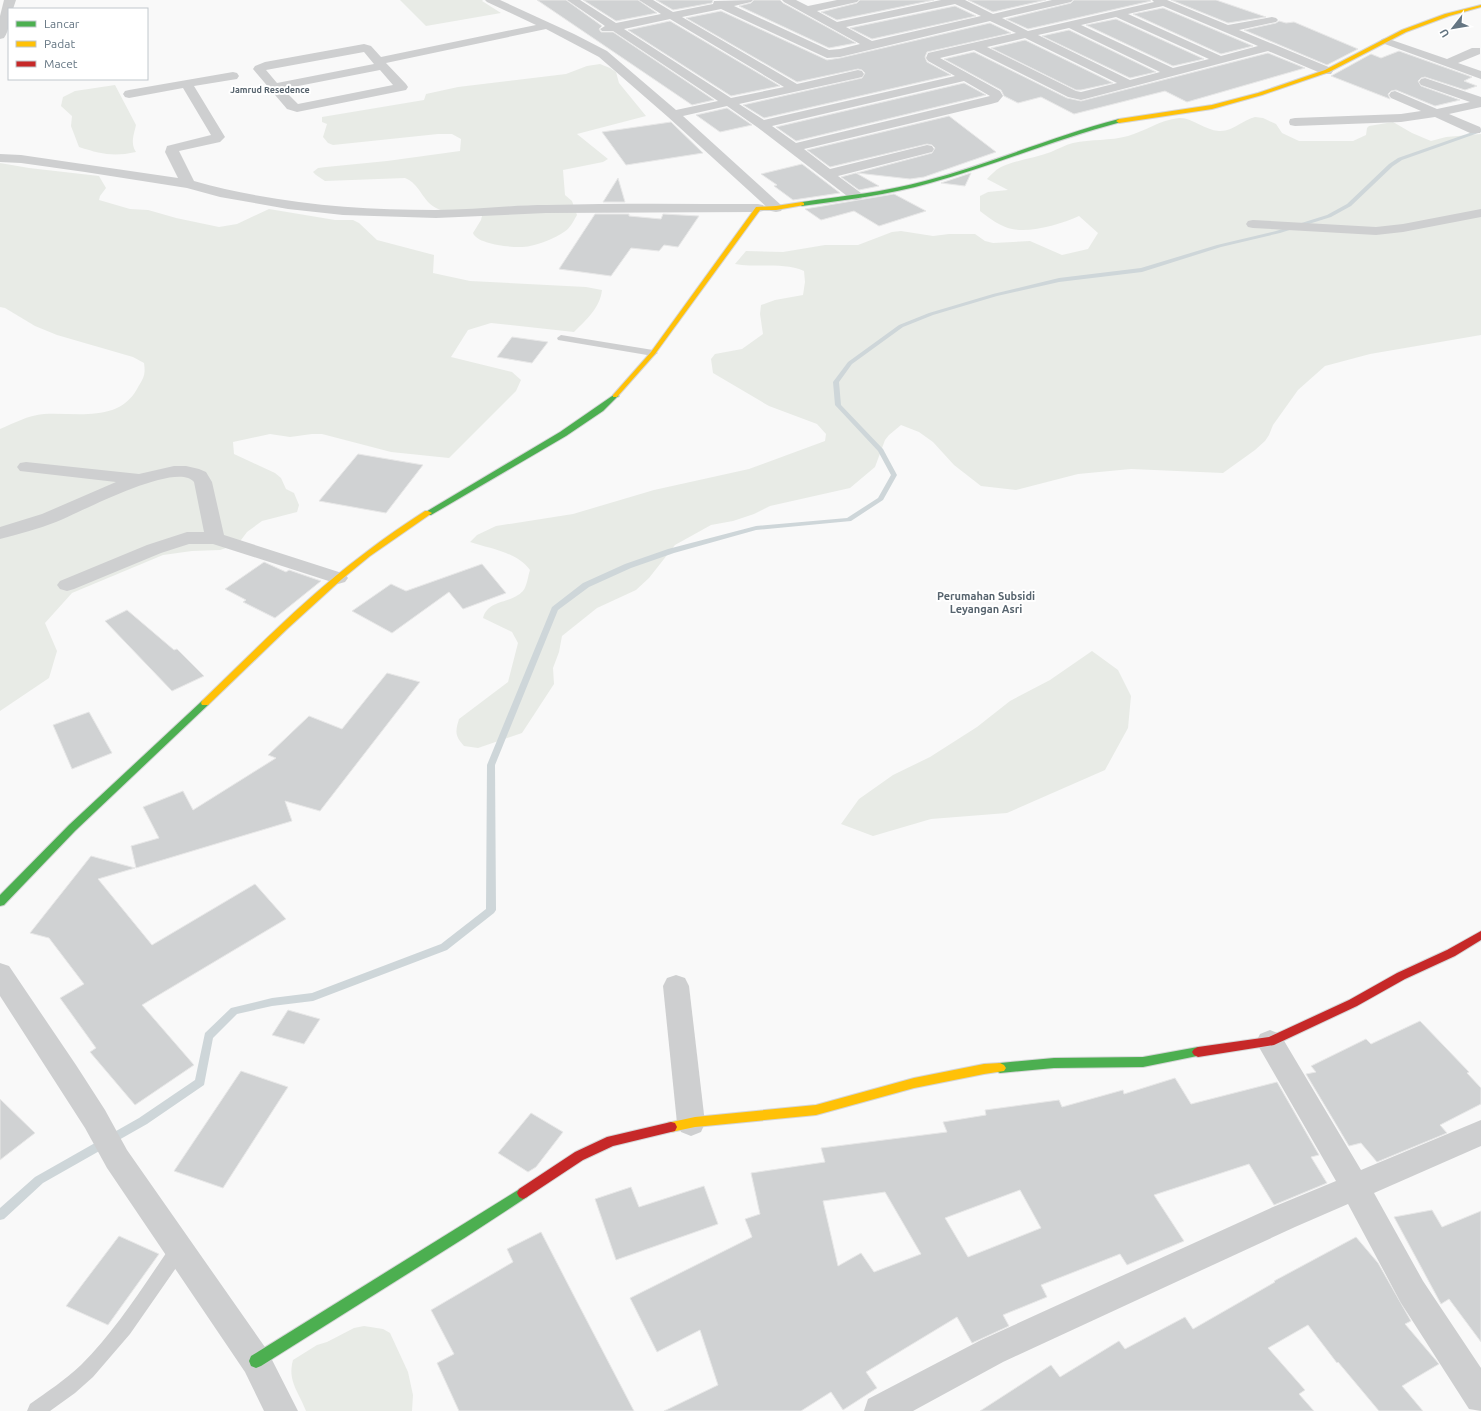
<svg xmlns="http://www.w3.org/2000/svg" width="1481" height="1411" font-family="Ubuntu,sans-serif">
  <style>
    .green { fill: #e8ebe6 }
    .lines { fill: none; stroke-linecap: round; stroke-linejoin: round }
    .stream { fill: #ced6d9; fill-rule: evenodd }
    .building { fill: #d0d2d3; stroke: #e8e8e8; fill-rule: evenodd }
    .fast-casing { stroke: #d5d6d7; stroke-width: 2 }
    .slow-casing { stroke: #d5d6d7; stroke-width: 2 }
    .jam-casing { stroke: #d5d6d7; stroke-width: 2 }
    .lane { fill: #cecfd0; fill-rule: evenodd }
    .street { fill: #cecfd0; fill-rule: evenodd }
    .fast { fill: #4caf50; fill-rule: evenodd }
    .slow { fill: #ffc107; fill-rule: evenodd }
    .jam { fill: #c62828; fill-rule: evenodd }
    .labels { text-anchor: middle; stroke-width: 4; stroke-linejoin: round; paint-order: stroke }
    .far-neighbourhood-label { font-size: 9px; font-weight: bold; fill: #57646e; stroke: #fff }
    .neighbourhood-label { font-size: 11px; font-weight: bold; fill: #57646e; stroke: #fff }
  </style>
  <rect width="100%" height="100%" fill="#f9f9f9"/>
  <g class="green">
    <polygon points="400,0 483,0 482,1 501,13 426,26"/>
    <path d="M600,64L610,68L616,72L619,83L646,116L577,134L608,159L603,162L563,170L565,195L572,201L577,215C574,220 570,229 564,232C555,238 541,244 530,246C518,249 477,245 473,233L481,220L482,216C466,214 440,215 428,202C420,193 417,183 405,178L325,181L316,175L313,172L318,168L326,167L387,161L460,151L461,139L452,134H438L333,145L328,143L323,137L327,124L322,122V117L424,100L426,94L458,87L566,74L587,66Z"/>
    <path d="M115,85L136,125C134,134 130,143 136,152C113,157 101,154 79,147L71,126L72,116L61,106L63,97L75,91Z"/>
    <path d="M1255,117L1263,118L1276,124L1282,133L1299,141H1353L1366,135L1367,128L1369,126L1393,122L1412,133L1431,141L1446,137L1481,134V335L1370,354L1325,366L1298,390L1273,425L1269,435L1265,441L1255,450L1223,473L1131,469L1078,474L1016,490L981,486L954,465L933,442L919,432L901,425L889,435L885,440L875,467L850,488L770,506L754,514L733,521L711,525L675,545L649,578L636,590L597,608L562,636L559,652L553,668L554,684L522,733L478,748L464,746C455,736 455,732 459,719L508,682L518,643L512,632L483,618C488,599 511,604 523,591C527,586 528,576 530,570C517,552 491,549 470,542L477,535L496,526L573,514L654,490L749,469L825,441L826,434L817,424L769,406L713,373L711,359L715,354L742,349L763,334L760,314L761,305L775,300L803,295L805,282L804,271C783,262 758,268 735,264L746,251L783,252L825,245H858L892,232L901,231L933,236L949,234H975L985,241L993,243L1030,241L1062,255L1088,249L1098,233L1079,216C1062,224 1031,233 1012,229C1001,227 989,218 980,211V196L988,192L1008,190L987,179C991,175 995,170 1001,167C1016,160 1035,158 1051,152C1058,149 1065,145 1073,143C1091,139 1110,141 1128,136C1146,131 1159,120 1179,118C1192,117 1204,130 1219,131C1233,132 1242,120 1255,117Z"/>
    <path d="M0,163L29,168L99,176L106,188L100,196L99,200L130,209L148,210L176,218L219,227L237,224L269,209L335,220H353L359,223L377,240L434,255L433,273L470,281L586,287L602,290C600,308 586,320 574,332L491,323L468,330L451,357L512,372L521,380L516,391L449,458L391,452L322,434H312L290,437L270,434L233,442L234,454L275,473L281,478L286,489L294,493L299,505L297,512L262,521L247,532L238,544L220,550L192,551L163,555L72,593L45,623L57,651L49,678L0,711V429C14,423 29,415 44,414C76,412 118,423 137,389C143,378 146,376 144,363L133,357L57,335L35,326L5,308L0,307Z"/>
    <polygon points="1092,651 1118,670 1131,696 1128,728 1105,770 1007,813 931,819 873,836 841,824 859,799 893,775 930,757 977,727 1010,701 1050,680"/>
    <path d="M364,1326L383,1329L390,1333L408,1372L413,1395L412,1411H306C299,1392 287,1381 293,1360L317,1345L327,1342L354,1328Z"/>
  </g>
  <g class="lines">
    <polygon class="stream" points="1481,129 1481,132 1402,160 1393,166 1351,206 1331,217 1280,233 1221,247 1142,272 1059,282 997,296 933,315 903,327 852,364 839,382 841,405 883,449 897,475 883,500 851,521 756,530 674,553 631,568 589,587 558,610 495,765 496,910 494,913 447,950 313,1001 272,1006 237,1014 213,1038 204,1085 147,1124 43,1183 4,1219 0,1220 0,1208 35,1177 139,1118 195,1080 205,1033 231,1008 272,998 312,993 441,944 486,909 487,765 552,607 583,583 625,564 668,549 756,526 847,518 878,498 891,475 878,451 835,405 833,382 848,362 899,325 929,313 993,294 1059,278 1141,268 1217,245 1276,231 1327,215 1347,204 1389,164 1398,158"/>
  </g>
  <g class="building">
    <polygon points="537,0 566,0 602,26 599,29 601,32 613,32 714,100 692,105"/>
    <polygon points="583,0 638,0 657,13 616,21"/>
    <polygon points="656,0 713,0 712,3 673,10"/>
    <polygon points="754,0 780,0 783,3 856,43 829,48 739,6 751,3"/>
    <polygon points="860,0 934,0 837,20 821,12 857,3"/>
    <polygon points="968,0 1046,0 993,12"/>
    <polygon points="1074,0 1150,0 1151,1 1028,29 1006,19 1071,3"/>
    <polygon points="1171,0 1216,0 1266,17 1228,23"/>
    <polygon points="955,6 976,16 872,39 850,28"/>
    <polygon points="1163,8 1253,46 1221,54 1133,14"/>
    <polygon points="721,11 827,60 840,58 990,23 1011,33 927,52 925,57 927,62 951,75 764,118 743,105 862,78 865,73 862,70 858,69 797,82 686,18"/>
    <polygon points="1116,19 1204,59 1173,66 1086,25"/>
    <polygon points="670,21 780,86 731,96 628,30"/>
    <polygon points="1279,21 1286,23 1294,22 1358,49 1327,65 1244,30 1276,23"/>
    <polygon points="1069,30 1156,72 1130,78 1042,36"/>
    <polygon points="1025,40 1113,83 1081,90 1076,90 991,48"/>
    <polygon points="1399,51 1472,77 1464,81 1477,86 1465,90 1425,77 1421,78 1418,81 1421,86 1460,100 1435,106 1396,90 1391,91 1388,94 1390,99 1331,76 1371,54 1381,58"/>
    <polygon points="974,52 1067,98 1081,101 1268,53 1305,68 1187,102 1165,91 1074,114 1041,97 1018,103 1004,96 1001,90 944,59"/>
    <polygon points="964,83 986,95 796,141 776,127"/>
    <polygon points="727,108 752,125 720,132 696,115"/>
    <polygon points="949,116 996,152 924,177 910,179 857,173 932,153 935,148 932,145 927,144 830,167 807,150"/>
    <polygon points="671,122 703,153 626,165 602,132"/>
    <polygon points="802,164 840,193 793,200 774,186 777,185 761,174"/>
    <polygon points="856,173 879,186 859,190 841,177"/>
    <polygon points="971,173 965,186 941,183"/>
    <polygon points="618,178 625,202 603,202"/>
    <polygon points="894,194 926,211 879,226 854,211 821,220 805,209"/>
    <polygon points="595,214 629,214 629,216 661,219 663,214 699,216 678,247 664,245 659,251 631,248 611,276 559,269"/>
    <polygon points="512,337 548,342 532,363 497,357"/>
    <polygon points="358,454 423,465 386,513 319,501"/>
    <polygon points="264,562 286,572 289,570 321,581 275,618 243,602 246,600 225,589"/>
    <polygon points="482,564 506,593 463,609 449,592 392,633 352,611 391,584 406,591"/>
    <polygon points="127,610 174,650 177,649 204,676 172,691 105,621"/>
    <polygon points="387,673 420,682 320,811 285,801 292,821 136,868 131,846 159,838 143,807 183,791 193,810 276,758 268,755 309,716 342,729"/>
    <polygon points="89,712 112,753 72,769 53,725"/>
    <polygon points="91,856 135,868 98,879 152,945 255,884 286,919 142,1005 194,1065 135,1105 90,1052 96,1048 60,998 84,984 49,938 30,933"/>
    <polygon points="288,1010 320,1019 304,1044 272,1035"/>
    <polygon points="1420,1021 1469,1072 1467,1073 1481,1088 1481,1104 1440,1125 1447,1133 1377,1162 1361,1143 1349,1146 1306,1074 1316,1072 1311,1066 1366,1039 1371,1044"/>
    <polygon points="241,1071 288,1087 223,1188 174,1171"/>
    <path d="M1175,1078L1191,1104L1277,1082L1319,1155L1311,1157L1327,1183L1274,1205L1249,1164L1154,1195L1184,1241L1127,1265L1120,1254L1041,1285L1047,1297L1003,1315L1009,1326L972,1343L957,1317L866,1372L877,1388L843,1410L831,1392L801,1411H664L718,1385L700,1330L657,1352L630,1298L752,1237L745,1219L760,1214L751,1173L825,1162L821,1148L947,1132L943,1122L986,1115L985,1110L1059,1100L1062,1107L1123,1090L1124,1094ZM1020,1190L1041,1228L968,1257L945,1218ZM885,1192L921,1254L874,1272L861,1253L838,1266L823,1201Z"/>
    <polygon points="0,1099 35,1133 0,1160"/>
    <polygon points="531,1113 563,1132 536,1167 528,1172 498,1153"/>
    <polygon points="704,1186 718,1224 616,1260 595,1199 631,1187 639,1207"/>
    <polygon points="1432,1210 1442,1227 1481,1211 1481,1342 1449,1299 1441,1304 1394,1217"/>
    <polygon points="541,1232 573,1294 634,1411 459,1411 437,1363 454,1354 431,1310 513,1262 507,1249"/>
    <polygon points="119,1236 159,1254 108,1325 66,1306"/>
    <polygon points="1356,1237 1378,1263 1411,1321 1405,1324 1439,1364 1402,1386 1423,1411 1379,1411 1338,1362 1337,1363 1308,1325 1268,1348 1305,1390 1299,1394 1314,1411 980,1411 1051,1365 1060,1377 1119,1341 1125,1349 1185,1317 1193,1329 1275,1282 1274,1281"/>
  </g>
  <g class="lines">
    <g class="fast-casing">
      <g id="fast">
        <path d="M1119,119L1122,121L1121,122C1056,139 995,165 930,183C888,195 845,200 802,206L799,204L802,202C843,196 885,192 925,181C991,164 1053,136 1119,119Z"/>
        <polygon points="615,394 619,396 617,397 603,411 566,436 431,515 425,515 424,513 560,432"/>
        <polygon points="205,700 208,701 209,703 208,705 75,831 4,905 0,906 0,895 69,825 202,701"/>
        <polygon points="1198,1047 1202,1049 1204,1052 1202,1055 1143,1067 1054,1068 1000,1073 996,1071 994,1068 996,1065 1000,1063 1054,1058 1143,1057"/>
        <polygon points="523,1187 527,1189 529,1193 527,1197 466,1237 261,1366 256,1368 251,1366 249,1361 251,1356"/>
      </g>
    </g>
    <g class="slow-casing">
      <g id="slow">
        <polygon points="1481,5 1481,7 1449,16 1406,32 1329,72 1262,95 1212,109 1119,123 1116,121 1119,119 1212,105 1258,93 1325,70 1402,30 1445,14"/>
        <polygon points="802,202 804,203 804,205 776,210 760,210 655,354 617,397 613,397 613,395 651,352 756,207 776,206"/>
        <path d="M425,511H428L432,513L370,556L342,579L287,629L208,705H202L201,703L202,701C255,650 306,597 365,553C384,538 405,524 425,511Z"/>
        <polygon points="1000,1063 1004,1065 1006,1068 1004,1071 984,1074 914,1088 816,1115 695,1127 671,1132 667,1131 665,1127 667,1123 695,1117 816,1105 914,1078 984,1064"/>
      </g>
    </g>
    <g class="jam-casing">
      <g id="jam">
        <polygon points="1481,931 1481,940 1455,956 1405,979 1357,1006 1274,1045 1198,1057 1194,1055 1192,1052 1194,1049 1198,1047 1269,1037 1349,1000 1397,973 1447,950"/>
        <polygon points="671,1122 675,1123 677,1127 675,1131 613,1146 583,1160 527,1197 523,1199 519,1197 517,1193 519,1189 575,1152 607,1137"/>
      </g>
    </g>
    <g class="lane">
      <polygon points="561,335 653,350 658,353 653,356 558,340 557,338"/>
      <path d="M179,1241L185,1243L187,1249L185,1255L130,1334L93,1377L75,1393L50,1411H27L30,1404C47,1392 65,1380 81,1365C117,1329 144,1285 173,1243Z"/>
    </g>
    <g class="street">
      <path d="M4,0H16L13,9H9C9,19 10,30 4,38L0,39V16Z"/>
      <path d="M485,0H500L574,34L607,51L676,110L718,101L613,31H602L600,29L605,26L567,0H580L616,23L661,14L639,0H653L673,12L713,4L714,1L753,0L751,2L734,6L829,50L840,49L860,44L784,2L782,0H796L808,6L837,0H859L857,2L817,11L837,22L941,0H965L993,14L1052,0H1073L1071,2L1002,18L1028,31L1154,2L1152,0H1167L1228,25L1272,17L1276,18L1278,20L1276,22L1239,30L1331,68L1333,71L1331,74H1323L1268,51L1081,100L1068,97L974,50L940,58L1000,91L1003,96L998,102L991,104L804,149L830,169L927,145L932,146L934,149L932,152L838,176L861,193L863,196L861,199L856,200L851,199L757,127L727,106L683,116L781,205L783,208L781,211L776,212L771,211L668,117L599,57L546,29L386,63L406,84L408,87L406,90L297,112L287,109L253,69L255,66L265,62L364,44L371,46L381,57L536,25L487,2ZM955,4L981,16L872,41L846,27ZM1163,6L1258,46L1221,56L1128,14ZM721,9L827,58L840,57L990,21L1016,33L928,53L926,58L928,61L955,76L764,120L739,104L858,78L862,77L864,74L862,71L858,70L797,84L682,17ZM1116,17L1209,59L1173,68L1081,25ZM670,19L784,87L731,98L624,29ZM1069,28L1160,72L1130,80L1038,35ZM1025,38L1117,83L1081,92L1076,91L987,47ZM364,52L374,64L277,83L266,70ZM380,70L393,85L298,104L283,89ZM964,81L990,96L796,143L772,126Z"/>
      <polygon points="1386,38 1447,59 1472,48 1480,48 1480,54 1458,63 1481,71 1481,79 1382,43 1380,41 1382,39"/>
      <path d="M233,72L237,73L239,76L237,79L194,86L225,137L220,142L179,151L194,181C272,203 354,210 435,210C473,210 510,205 547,205C617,203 688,204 758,204L763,205L765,208L763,211L758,212L546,213L436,218L343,215L288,209L220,197L187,188L85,172L21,163L0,162V154L21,155L178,178L165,152L167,146L211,135L183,88L129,98L125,97L123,94L125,91L129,90Z"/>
      <polygon points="1425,78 1481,97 1481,107 1449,114 1480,127 1481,129 1480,133 1470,133 1435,117 1401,122 1295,126 1290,125 1289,122 1290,119 1295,118 1401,114 1421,111 1391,98 1389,95 1391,92 1395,91 1437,109 1470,102 1421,85 1419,82 1421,79"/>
      <polygon points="1481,209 1481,217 1403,232 1376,235 1253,228 1248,227 1246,224 1248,221 1253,220 1376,227 1403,224"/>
      <path d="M26,462L139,474L174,466H186L199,469L206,472L212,482L224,535L345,574L348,578L345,582L338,584L213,544H189L161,553L74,589L67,591L60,589L57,585L60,581L147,545L187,532H204L194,482C177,460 79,513 56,522C38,529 19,534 0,539V527L42,514L116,482L20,471L17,467L20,463Z"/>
      <polygon points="0,963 9,966 76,1065 105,1110 127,1150 267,1350 298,1411 264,1411 245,1372 107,1168 85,1128 0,996"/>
      <polygon points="676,975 685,978 689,986 705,1123 701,1132 691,1136 681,1132 677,1123 663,986 667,978"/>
      <polygon points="1270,1030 1280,1034 1361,1170 1481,1120 1481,1146 1374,1193 1423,1281 1481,1368 1481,1411 1469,1409 1401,1303 1348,1204 1295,1227 1003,1362 913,1411 864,1411 868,1399 981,1340 1273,1207 1336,1181 1256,1042 1260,1034"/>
    </g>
    <use href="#fast" class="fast"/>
    <use href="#slow" class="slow"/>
    <use href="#jam" class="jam"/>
  </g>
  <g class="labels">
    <g class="far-neighbourhood-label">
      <text x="270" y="93">Jamrud Resedence</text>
    </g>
    <g class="neighbourhood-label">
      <text x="986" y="600">Perumahan Subsidi<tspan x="986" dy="13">Leyangan Asri</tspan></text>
    </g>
  </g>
  <rect x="8" y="8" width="140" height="72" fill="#ffffff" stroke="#c1c8cd"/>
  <rect x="16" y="21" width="20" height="6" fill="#4caf50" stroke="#c1c8cd"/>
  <text x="44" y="28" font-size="12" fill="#657683">Lancar</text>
  <rect x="16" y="41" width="20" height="6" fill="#ffc107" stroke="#c1c8cd"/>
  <text x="44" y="48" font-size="12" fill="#657683">Padat</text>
  <rect x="16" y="61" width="20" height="6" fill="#c62828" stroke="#c1c8cd"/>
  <text x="44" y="68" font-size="12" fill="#657683">Macet</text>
  <g transform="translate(1453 28) rotate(239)" stroke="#ffffff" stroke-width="3" paint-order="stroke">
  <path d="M0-3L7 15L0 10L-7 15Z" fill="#657683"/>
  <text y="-6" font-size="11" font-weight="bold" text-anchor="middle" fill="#657683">U</text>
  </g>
</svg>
